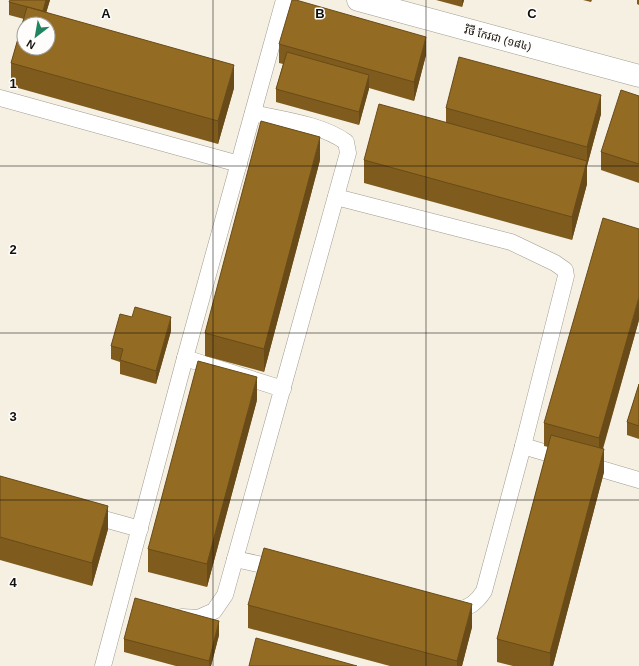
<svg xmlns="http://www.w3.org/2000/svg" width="639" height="666" font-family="Helvetica,'Noto Sans Khmer',sans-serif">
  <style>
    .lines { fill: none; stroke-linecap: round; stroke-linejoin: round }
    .lane-casing { stroke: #a19b90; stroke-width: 17 }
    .secondary-casing { stroke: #a19b90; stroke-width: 23 }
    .lane { stroke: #fff; stroke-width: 16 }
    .secondary { stroke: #fff; stroke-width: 22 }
    .wall { fill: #7f5c1e }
    .shaded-wall { fill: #684b18 }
    .building { fill: #946b23; stroke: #684b18; fill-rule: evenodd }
    .grid { fill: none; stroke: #110f0b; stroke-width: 1; stroke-opacity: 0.55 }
    .labels { text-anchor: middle; stroke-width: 3; stroke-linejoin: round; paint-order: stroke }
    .street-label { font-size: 11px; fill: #110f0b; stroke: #fffdfb }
    .grid-label { font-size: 13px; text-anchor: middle; font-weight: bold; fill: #110f0b; stroke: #fffdfb; stroke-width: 3; stroke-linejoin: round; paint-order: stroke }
  </style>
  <rect width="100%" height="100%" fill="#f6f0e3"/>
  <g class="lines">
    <g class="lane-casing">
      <g id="lane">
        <polyline points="0,98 239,164"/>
        <polyline points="336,197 511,242 555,263 565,270 566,276 523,446"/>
        <polyline points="185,358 283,389"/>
        <polyline points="86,514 140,529"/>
        <polyline points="235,559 281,569"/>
        <path d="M452,608C466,612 477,602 484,591L523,446L639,480"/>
        <path d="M182,617L198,618L214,611L225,595L348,153L346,142C321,124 283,120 253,113"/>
        <polyline points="103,666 185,358 284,0"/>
      </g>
    </g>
    <g class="secondary-casing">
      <polyline id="secondary" points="358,0 639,76"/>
    </g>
    <use href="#lane" class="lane"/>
    <use href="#secondary" class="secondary"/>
  </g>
  <g class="wall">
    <polygon points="50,0 46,12 234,88 218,144 11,86 11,63 24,19 9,15 9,2"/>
    <polygon points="436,0 464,0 462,7"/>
    <polygon points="583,0 592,0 591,2"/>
    <polygon points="637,0 639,0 639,5 637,4"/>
    <polygon points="279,44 426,55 414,101 369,88 359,125 276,102 276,89 283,64 279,63"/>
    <polygon points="639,96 639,183 601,170 601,152"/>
    <polygon points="446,108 601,114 587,166 587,184 572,240 364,183 364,160 446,122"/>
    <polygon points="320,160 264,372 205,356 205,333"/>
    <polygon points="639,320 603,449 604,472 553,666 513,666 497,662 497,639 548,447 544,446 544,423"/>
    <polygon points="171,331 156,384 120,374 120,362 111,359 111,346"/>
    <polygon points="639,384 639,439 627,435 627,422"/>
    <polygon points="257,400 207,587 148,572 148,549"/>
    <polygon points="0,476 108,529 92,586 0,560"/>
    <polygon points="248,605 472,627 462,666 390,666 248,628"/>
    <polygon points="219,635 211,666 176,666 124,652 124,639"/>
  </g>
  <g class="shaded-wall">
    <polygon points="46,0 50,0 43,24 43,11"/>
    <polygon points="462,0 464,0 462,7"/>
    <polygon points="426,37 426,55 414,101 414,82"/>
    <polygon points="234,65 234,88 218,144 218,121"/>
    <polygon points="369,75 369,89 359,125 359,112"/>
    <polygon points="601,95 601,114 587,166 587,147"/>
    <polygon points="320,137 320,160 264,372 264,349"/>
    <polygon points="587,161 587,184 572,240 572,217"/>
    <polygon points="639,297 639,320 599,461 599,438"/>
    <polygon points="171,317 171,331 156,384 156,371"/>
    <polygon points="257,377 257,400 207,587 207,564"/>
    <polygon points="604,449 604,472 553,666 550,666 550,653"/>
    <polygon points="108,506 108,529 92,586 92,563"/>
    <polygon points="472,604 472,627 462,666 457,666 457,661"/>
    <polygon points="219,621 219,635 211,666 209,666 209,661"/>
  </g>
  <g class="building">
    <polygon points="10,0 46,0 43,11 9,2"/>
    <polygon points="292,0 296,0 426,37 414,82 279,44"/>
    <path d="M27,7L234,65L218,121L11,63ZM24,24H48V48H24Z"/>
    <polygon points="287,52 369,75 359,112 276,89"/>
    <polygon points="459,57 601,95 587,147 446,108"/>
    <polygon points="621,90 639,96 639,164 601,152"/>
    <polygon points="379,104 587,161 572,217 364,160"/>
    <polygon points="261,121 320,137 264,349 205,333"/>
    <polygon points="603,218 639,229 639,297 599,438 544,423"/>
    <polygon points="135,307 171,317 156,371 120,360 123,349 111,346 120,314 132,317"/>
    <polygon points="198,361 257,377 207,564 148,549"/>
    <polygon points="639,384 639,426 627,422"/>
    <polygon points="551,435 604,449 550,653 497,639"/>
    <polygon points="0,476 108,506 92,563 0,537"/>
    <polygon points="264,548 472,604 457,661 248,605"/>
    <polygon points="135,598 219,621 209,661 124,639"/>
    <polygon points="256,638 357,666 249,666"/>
  </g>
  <path class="grid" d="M213,0V666M426,0V666M0,166H639M0,333H639M0,500H639"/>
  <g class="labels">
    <g class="street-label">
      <text transform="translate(498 38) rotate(15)" y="4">វិថី កែវជា (១៨៤)</text>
    </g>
  </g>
  <g class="grid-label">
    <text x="106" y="18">A</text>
    <text x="320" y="18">B</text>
    <text x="532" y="18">C</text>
    <text x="13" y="88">1</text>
    <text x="13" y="254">2</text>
    <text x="13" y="421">3</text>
    <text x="13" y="587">4</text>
  </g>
  <g transform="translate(36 36) rotate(211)"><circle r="19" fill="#fffdfb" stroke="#a09e9b"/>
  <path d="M0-3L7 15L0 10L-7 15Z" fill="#20855f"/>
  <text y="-6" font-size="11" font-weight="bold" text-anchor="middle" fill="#110f0b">N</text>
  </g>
</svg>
